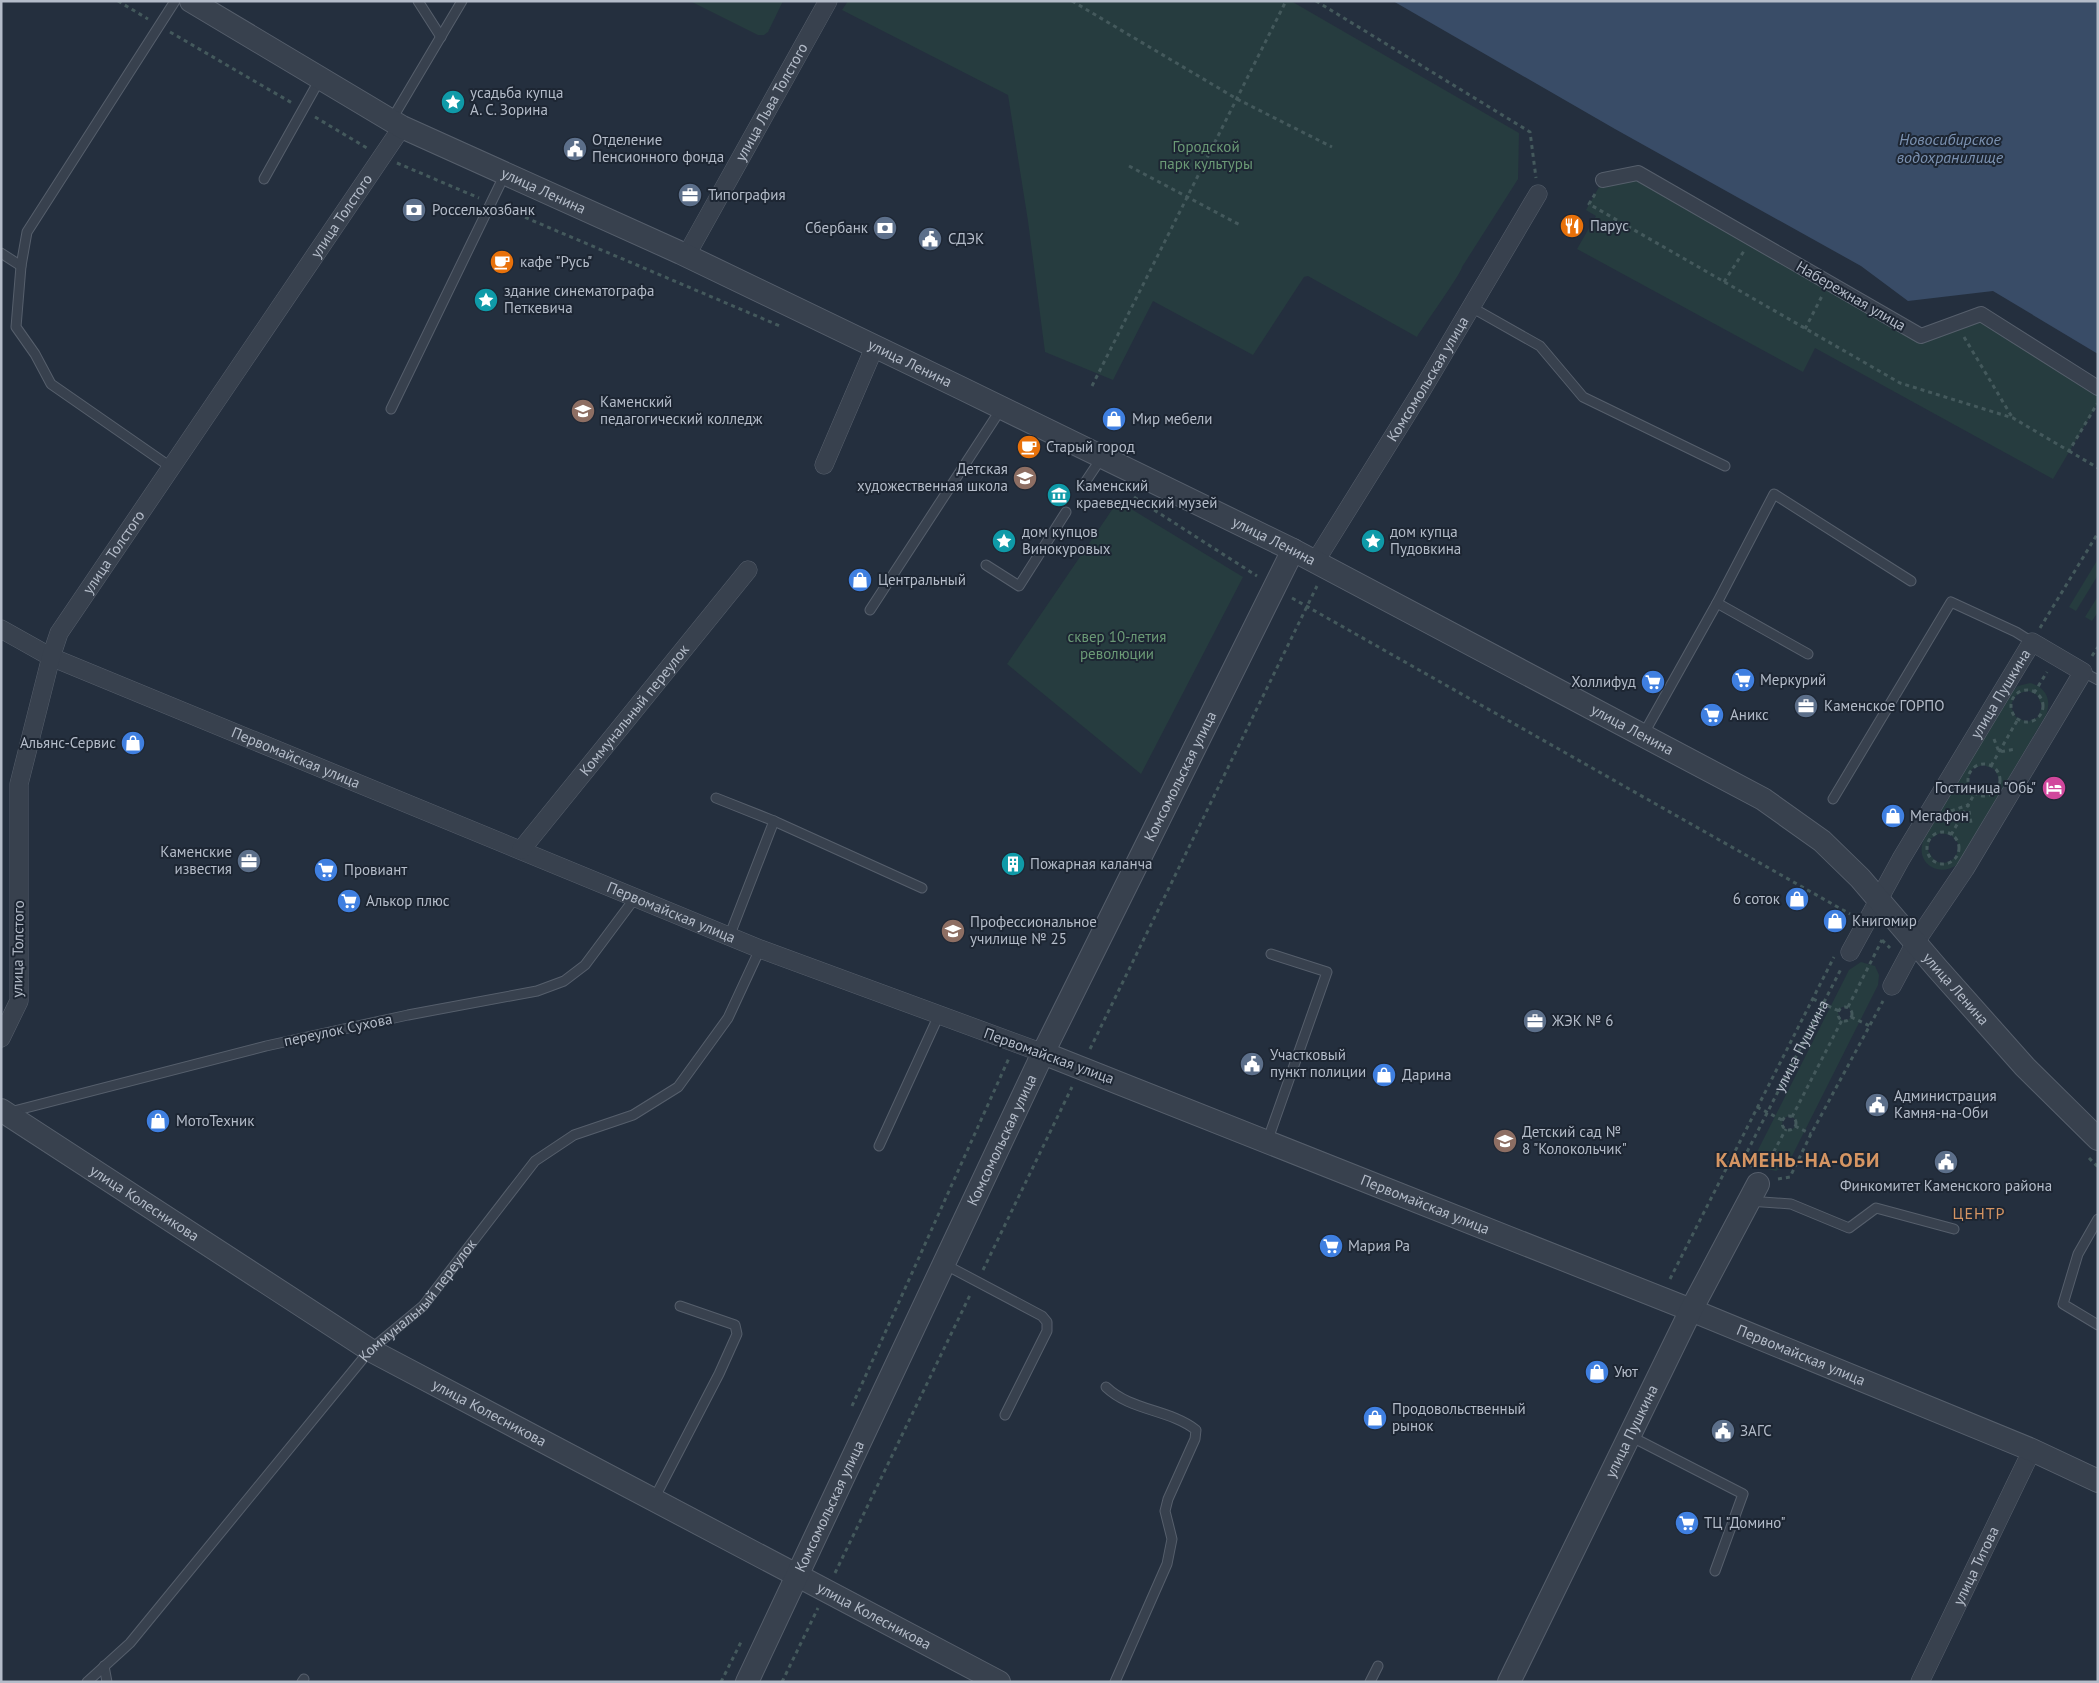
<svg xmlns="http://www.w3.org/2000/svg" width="2099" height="1683" font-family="'PT Sans',sans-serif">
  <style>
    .green { fill: #263c3f; fill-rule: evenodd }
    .water { fill: #394c67 }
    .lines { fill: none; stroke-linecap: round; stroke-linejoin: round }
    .service-casing { stroke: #565f6c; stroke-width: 11 }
    .pedestrian-casing { stroke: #565f6c; stroke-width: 16 }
    .minor-casing { stroke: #565f6c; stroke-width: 19 }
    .tertiary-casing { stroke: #565f6c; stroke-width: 24 }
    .path { stroke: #44595c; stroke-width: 3; stroke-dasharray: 4 4; stroke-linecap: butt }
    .service { stroke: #38414e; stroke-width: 9 }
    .pedestrian { stroke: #38414e; stroke-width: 14 }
    .minor { stroke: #38414e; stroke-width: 18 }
    .tertiary { stroke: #38414e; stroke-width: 22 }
    .labels { text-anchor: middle; stroke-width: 4; stroke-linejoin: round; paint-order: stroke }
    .poi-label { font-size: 15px; fill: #b4bcc9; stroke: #1d2633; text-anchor: start }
    .street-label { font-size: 15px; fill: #b4bcc9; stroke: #1d2633 }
    .park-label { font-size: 15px; fill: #6b9a76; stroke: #1d2633 }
    .water-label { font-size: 16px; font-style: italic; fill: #7c92b1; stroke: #1d2633 }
    .neighbourhood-label { font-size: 16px; letter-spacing: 1px; fill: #d59563; stroke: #1d2633 }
    .district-label { font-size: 20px; font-weight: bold; letter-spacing: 1px; fill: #d59563; stroke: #1d2633 }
  </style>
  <rect width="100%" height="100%" fill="#242f3e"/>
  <g class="green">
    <polygon points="690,1 783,1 768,32 764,35 758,35"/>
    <path d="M848,1H1291L1519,133L1518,179L1462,267C1462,272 1423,327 1417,337L1308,276L1304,277L1253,355L1153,301L1113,380L1045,352L1028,221L1008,95L842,10Z"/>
    <polygon points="1638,173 1921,336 1981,314 2098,388 2098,403 2053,479 1815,348 1803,372 1577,249 1596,216 1586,210 1603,180"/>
    <polygon points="1118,501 1243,577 1141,774 1007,664"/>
    <polygon points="2098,559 2098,575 2076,611 2069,607"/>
    <polygon points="2098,596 2098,612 2092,621 2085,617"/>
    <path d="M2030,683C2046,687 2052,700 2046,715L1957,865C1937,878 1914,862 1924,839L2010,694L2018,686ZM2029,691L2037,695L2042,706L2038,717L2027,722L2016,717L2011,707C2013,696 2018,692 2029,691ZM1983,765L1994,769C2012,792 1973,809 1968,781L1972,769ZM1940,833L1951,835L1958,843C1960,858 1948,867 1935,861L1928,851L1930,839Z"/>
    <path d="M1861,962L1875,966L1879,975L1878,985L1788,1164L1776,1171L1767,1169L1760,1163L1758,1150L1849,970ZM1842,1007H1848L1852,1012V1016L1848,1020H1842L1839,1017L1838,1012ZM1788,1116L1794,1118L1796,1121L1795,1127L1791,1130L1786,1129L1782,1125L1783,1119Z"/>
  </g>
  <polygon class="water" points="1393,1 2098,1 2098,354 1993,291 1908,301 1861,266 1615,129"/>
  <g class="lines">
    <g class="service-casing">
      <g id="service">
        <polyline points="418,1 441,37"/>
        <polyline points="392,119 462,1"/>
        <polyline points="264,179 320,79"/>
        <polyline points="1,253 21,266"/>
        <polyline points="1471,307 1540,346 1583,397 1725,466"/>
        <polyline points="391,409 505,174"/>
        <polyline points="172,468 51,384 35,354 16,327 21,266 27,232 175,1"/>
        <polyline points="1086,481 1102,457"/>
        <polyline points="986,565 1019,586 1066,512"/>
        <polyline points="1717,603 1808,654"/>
        <polyline points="870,610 1001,409"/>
        <polyline points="2083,672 2098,680"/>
        <polyline points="1643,735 1717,603 1774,494 1911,581"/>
        <polyline points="716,798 774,821"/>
        <polyline points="1833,799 1951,602 2016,632 2032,642"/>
        <polyline points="729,937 774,821 922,888"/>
        <polyline points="10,1112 266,1046 408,1015 537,991 564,981 585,965 635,898"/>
        <polyline points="1267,1142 1327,972 1271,954"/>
        <polyline points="879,1146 939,1015"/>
        <polyline points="1749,1201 1791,1204 1849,1228 1876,1208 1954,1229"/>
        <polyline points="2098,1219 2078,1254 2063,1304 2098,1325"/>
        <polyline points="944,1264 1042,1316 1047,1322 1047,1331 1005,1415"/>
        <path d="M1106,1387C1131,1411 1169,1409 1196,1430L1195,1439L1168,1499L1165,1511L1172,1539L1167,1564L1115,1682"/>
        <polyline points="1630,1436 1743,1494 1715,1571"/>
        <polyline points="654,1499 719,1374 737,1334 735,1325 680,1306"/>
        <polyline points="104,1666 107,1682"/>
        <path id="s2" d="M87,1682L130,1643L370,1350L423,1306L535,1161L574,1135L633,1115L678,1087L728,1018L760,949"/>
        <polyline points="302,1682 304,1679"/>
        <polyline points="1370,1682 1378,1666"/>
      </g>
    </g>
    <g class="pedestrian-casing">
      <polyline id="pedestrian" points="1603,180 1638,173 1921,336 1981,314 2098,388"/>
    </g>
    <g class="minor-casing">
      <g id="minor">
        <path id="s3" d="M686,256L828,1"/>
        <polyline points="824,465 875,346"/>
        <path id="s4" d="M1315,562L1422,390L1538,194"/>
        <path id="s5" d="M1,629L51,657L760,949L1043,1053"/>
        <path id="s6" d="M521,850L748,570"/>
        <path id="s7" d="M1850,952L1901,859L2032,642L2083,672L1965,869L1915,943L1892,986"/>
        <path id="s8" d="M1,1038L19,1001V784L51,657L59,633L402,127"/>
        <path id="s9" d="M1920,1682L2032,1450"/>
      </g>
    </g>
    <g class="tertiary-casing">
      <g id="tertiary">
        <path id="s10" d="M191,1L402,127L681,253L959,387L1293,550L1763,799L1822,841L1860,878L1937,968L2025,1067L2098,1139"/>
        <path id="s11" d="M1043,1053L1691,1310L2032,1450L2098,1481"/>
        <path id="s12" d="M1,1110L370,1350L999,1682"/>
        <path id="s13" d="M747,1682L1043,1053L1293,550"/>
        <path id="s14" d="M1509,1682L1691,1310L1758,1184"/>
      </g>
    </g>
    <g class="path">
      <polyline points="118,1 148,19"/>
      <polyline points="1072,1 1237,99 1332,147"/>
      <polyline points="1316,1 1530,132 1536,178"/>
      <polyline points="170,32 292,103"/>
      <polyline points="315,117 367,148"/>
      <polyline points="397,163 479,198"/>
      <polyline points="1129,166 1240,225"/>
      <polyline points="1595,194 1589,204 1900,383 2013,418 2069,451 2097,404"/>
      <polyline points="503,208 780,326"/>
      <polyline points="1724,282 1744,251"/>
      <polyline points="1805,329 1822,296"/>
      <polyline points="1964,337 2012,417"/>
      <polyline points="1092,386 1286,1"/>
      <polyline points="2069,451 2098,468"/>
      <polyline points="1134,497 1257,576"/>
      <polyline points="1292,598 1850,914"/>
      <polyline points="2040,628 2098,533"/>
      <polyline points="2092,656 2098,647"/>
      <circle cx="2027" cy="706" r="16"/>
      <polyline points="2034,693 2047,672"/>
      <polyline points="1994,739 1999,752 2016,749"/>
      <circle cx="1984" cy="780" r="16"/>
      <polyline points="1991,766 2018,719"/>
      <polyline points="1951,811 1968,805 1971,823"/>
      <circle cx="1943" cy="848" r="16"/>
      <polyline points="1951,835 1975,793"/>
      <polyline points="1882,940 1890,948"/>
      <polyline points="1813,999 1839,1011"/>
      <circle cx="1845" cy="1014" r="7"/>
      <polyline points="1848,1007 1882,940"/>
      <polyline points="1851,1017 1870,1026"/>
      <polyline points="1090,1049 1317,586"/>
      <polyline points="1757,1107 1782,1120"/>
      <circle cx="1789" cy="1123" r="7"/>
      <polyline points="1792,1117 1842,1020"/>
      <polyline points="1795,1126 1811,1134"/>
      <polyline points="2089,1158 2098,1167"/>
      <polyline points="1766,1166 1786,1129"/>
      <path id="s1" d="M1752,1167L1747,1152L1842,967"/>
      <polyline points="1778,1179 1790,1177 1811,1134 1883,1001"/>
      <polyline points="983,1270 1072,1087"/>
      <polyline points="1670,1279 1834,957"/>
      <polyline points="852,1406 1009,1058"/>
      <polyline points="835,1573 971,1293"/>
      <polyline points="721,1682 741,1642"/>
      <polyline points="782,1682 818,1608"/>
    </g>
    <use href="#service" class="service"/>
    <use href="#pedestrian" class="pedestrian"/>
    <use href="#minor" class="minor"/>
    <use href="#tertiary" class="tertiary"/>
  </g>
  <defs>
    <g id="sight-disc" transform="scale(1.25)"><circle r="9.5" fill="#0f9aa8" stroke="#1d2633"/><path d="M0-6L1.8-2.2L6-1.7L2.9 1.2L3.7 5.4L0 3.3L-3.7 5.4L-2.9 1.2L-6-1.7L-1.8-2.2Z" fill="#fff"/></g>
    <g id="civic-disc" transform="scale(1.25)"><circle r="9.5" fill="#5c6f8a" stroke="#1d2633"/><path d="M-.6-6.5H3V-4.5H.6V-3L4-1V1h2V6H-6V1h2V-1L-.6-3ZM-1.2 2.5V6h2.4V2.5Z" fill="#fff"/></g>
    <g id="office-disc" transform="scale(1.25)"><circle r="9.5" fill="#5c6f8a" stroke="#1d2633"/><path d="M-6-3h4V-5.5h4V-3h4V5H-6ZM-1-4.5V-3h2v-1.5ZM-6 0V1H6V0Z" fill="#fff"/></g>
    <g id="bank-disc" transform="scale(1.25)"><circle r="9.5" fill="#5c6f8a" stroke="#1d2633"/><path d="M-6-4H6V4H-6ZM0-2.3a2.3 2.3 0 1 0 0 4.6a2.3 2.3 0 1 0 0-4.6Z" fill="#fff"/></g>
    <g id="restaurant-disc" transform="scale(1.25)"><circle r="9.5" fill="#e8710a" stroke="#1d2633"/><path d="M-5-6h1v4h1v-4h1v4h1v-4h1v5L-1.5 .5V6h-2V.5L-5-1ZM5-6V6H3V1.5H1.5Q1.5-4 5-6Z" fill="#fff"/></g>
    <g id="cafe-disc" transform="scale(1.25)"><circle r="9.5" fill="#e8710a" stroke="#1d2633"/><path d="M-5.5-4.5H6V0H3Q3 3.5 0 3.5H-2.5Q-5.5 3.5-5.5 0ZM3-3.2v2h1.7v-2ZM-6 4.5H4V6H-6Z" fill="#fff"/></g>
    <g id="university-disc" transform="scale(1.25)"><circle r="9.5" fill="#8d6e63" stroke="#1d2633"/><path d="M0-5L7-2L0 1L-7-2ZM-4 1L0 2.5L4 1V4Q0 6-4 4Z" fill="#fff"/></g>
    <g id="shop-disc" transform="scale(1.25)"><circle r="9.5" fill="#3f7fe0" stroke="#1d2633"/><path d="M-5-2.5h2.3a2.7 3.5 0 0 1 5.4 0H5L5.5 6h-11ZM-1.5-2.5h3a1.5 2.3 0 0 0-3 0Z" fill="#fff"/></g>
    <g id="school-disc" transform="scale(1.25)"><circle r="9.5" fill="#8d6e63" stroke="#1d2633"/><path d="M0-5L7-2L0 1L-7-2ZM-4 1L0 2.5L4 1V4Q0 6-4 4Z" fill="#fff"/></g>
    <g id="museum-disc" transform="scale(1.25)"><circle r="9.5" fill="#0f9aa8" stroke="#1d2633"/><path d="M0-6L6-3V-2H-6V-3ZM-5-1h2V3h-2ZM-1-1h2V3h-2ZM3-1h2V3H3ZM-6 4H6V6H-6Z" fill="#fff"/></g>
    <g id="supermarket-disc" transform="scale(1.25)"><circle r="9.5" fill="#3f7fe0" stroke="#1d2633"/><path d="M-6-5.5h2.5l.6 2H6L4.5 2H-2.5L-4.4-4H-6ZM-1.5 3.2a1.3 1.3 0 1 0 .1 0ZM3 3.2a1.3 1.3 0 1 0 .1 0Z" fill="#fff"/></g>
    <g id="hotel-disc" transform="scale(1.25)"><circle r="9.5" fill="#d1479c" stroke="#1d2633"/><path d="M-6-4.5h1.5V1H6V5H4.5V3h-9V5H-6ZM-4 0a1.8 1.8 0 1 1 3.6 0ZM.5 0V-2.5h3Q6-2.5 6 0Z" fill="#fff"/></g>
    <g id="building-disc" transform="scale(1.25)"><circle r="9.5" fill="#0f9aa8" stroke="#1d2633"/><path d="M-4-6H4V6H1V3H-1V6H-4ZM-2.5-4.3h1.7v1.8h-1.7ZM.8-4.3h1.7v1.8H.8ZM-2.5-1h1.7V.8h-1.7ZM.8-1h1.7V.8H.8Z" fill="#fff"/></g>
  </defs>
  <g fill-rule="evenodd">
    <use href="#sight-disc" x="453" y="102"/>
    <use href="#civic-disc" x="575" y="149"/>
    <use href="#office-disc" x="690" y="195"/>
    <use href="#bank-disc" x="414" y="210"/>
    <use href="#restaurant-disc" x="1572" y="226"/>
    <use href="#bank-disc" x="885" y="228"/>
    <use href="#civic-disc" x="930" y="239"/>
    <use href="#cafe-disc" x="502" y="262"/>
    <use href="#sight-disc" x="486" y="300"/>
    <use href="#university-disc" x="583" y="411"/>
    <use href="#shop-disc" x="1114" y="419"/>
    <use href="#cafe-disc" x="1029" y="447"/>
    <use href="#school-disc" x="1025" y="478"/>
    <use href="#museum-disc" x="1059" y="495"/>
    <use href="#sight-disc" x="1004" y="541"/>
    <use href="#sight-disc" x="1373" y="541"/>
    <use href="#shop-disc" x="860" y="580"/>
    <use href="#supermarket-disc" x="1743" y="680"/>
    <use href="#supermarket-disc" x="1653" y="682"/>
    <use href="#office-disc" x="1806" y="706"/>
    <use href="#supermarket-disc" x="1712" y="715"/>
    <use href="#shop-disc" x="133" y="743"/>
    <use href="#hotel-disc" x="2054" y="788"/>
    <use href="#shop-disc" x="1893" y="816"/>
    <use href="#office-disc" x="249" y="861"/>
    <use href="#building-disc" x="1013" y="864"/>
    <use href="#supermarket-disc" x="326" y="870"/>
    <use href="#shop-disc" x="1797" y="899"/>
    <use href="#supermarket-disc" x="349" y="901"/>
    <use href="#shop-disc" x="1835" y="921"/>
    <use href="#university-disc" x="953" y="931"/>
    <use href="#office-disc" x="1535" y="1021"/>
    <use href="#civic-disc" x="1252" y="1064"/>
    <use href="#shop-disc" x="1384" y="1075"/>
    <use href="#civic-disc" x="1877" y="1105"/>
    <use href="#shop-disc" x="158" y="1121"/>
    <use href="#school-disc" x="1505" y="1141"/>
    <use href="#civic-disc" x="1946" y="1162"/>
    <use href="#supermarket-disc" x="1331" y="1246"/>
    <use href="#shop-disc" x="1597" y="1372"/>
    <use href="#shop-disc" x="1375" y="1418"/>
    <use href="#civic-disc" x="1723" y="1431"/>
    <use href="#supermarket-disc" x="1687" y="1523"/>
  </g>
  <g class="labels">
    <g class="poi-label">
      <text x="470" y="98">усадьба купца<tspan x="470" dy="17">А. С. Зорина</tspan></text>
      <text x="592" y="145">Отделение<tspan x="592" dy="17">Пенсионного фонда</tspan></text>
      <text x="708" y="200">Типография</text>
      <text x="432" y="215">Россельхозбанк</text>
      <text x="1590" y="231">Парус</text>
      <text x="868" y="233" text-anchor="end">Сбербанк</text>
      <text x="948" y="244">СДЭК</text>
      <text x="520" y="267">кафе "Русь"</text>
      <text x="504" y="296">здание синематографа<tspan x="504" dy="17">Петкевича</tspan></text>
      <text x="600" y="407">Каменский<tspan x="600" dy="17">педагогический колледж</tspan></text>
      <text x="1132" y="424">Мир мебели</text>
      <text x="1046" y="452">Старый город</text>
      <text x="1008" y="474" text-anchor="end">Детская<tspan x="1008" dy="17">художественная школа</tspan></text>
      <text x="1076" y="491">Каменский<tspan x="1076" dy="17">краеведческий музей</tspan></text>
      <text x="1022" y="537">дом купцов<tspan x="1022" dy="17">Винокуровых</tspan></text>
      <text x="1390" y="537">дом купца<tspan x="1390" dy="17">Пудовкина</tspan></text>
      <text x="878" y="585">Центральный</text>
      <text x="1760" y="685">Меркурий</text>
      <text x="1636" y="687" text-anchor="end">Холлифуд</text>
      <text x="1824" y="711">Каменское ГОРПО</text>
      <text x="1730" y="720">Аникс</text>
      <text x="116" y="748" text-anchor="end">Альянс-Сервис</text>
      <text x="2036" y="793" text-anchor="end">Гостиница "Обь"</text>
      <text x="1910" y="821">Мегафон</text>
      <text x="232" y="857" text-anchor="end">Каменские<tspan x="232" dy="17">известия</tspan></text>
      <text x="1030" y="869">Пожарная каланча</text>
      <text x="344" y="875">Провиант</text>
      <text x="1780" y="904" text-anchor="end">6 соток</text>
      <text x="366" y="906">Алькор плюс</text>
      <text x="1852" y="926">Книгомир</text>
      <text x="970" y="927">Профессиональное<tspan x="970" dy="17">училище № 25</tspan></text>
      <text x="1552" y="1026">ЖЭК № 6</text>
      <text x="1270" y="1060">Участковый<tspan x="1270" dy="17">пункт полиции</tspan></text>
      <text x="1402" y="1080">Дарина</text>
      <text x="1894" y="1101">Администрация<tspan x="1894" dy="17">Камня-на-Оби</tspan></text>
      <text x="176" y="1126">МотоТехник</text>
      <text x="1522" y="1137">Детский сад №<tspan x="1522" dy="17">8 "Колокольчик"</tspan></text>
      <text x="1946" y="1191" text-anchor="middle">Финкомитет Каменского района</text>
      <text x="1348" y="1251">Мария Ра</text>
      <text x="1614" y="1377">Уют</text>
      <text x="1392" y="1414">Продовольственный<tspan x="1392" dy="17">рынок</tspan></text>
      <text x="1740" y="1436">ЗАГС</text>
      <text x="1704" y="1528">ТЦ "Домино"</text>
    </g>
    <g class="street-label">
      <text dy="5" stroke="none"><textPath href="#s3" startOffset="176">улица Льва Толстого</textPath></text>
      <text dy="5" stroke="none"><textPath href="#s10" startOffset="401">улица Ленина</textPath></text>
      <text dy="5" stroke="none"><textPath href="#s8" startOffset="918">улица Толстого</textPath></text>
      <text transform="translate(1851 296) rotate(30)" y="5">Набережная улица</text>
      <text dy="5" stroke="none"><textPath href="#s10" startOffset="806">улица Ленина</textPath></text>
      <text dy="5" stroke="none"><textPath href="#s4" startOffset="215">Комсомольская улица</textPath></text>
      <text dy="5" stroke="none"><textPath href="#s10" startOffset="1211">улица Ленина</textPath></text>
      <text dy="5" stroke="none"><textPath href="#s8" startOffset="512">улица Толстого</textPath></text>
      <text dy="5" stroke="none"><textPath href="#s7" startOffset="299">улица Пушкина</textPath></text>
      <text dy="5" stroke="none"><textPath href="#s6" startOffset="180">Коммунальный переулок</textPath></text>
      <text dy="5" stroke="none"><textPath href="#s10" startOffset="1616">улица Ленина</textPath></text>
      <text dy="5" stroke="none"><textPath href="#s5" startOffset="322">Первомайская улица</textPath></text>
      <text dy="5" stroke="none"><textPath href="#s13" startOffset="1004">Комсомольская улица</textPath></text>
      <text dy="5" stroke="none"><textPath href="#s5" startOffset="728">Первомайская улица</textPath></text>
      <text transform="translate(18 949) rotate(-89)" y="5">улица Толстого</text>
      <text dy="5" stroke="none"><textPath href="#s10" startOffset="2036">улица Ленина</textPath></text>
      <text transform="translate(338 1030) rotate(-12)" y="5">переулок Сухова</text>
      <text dy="5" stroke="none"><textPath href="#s1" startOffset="135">улица Пушкина</textPath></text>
      <text transform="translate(1049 1056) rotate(20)" y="5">Первомайская улица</text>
      <text dy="5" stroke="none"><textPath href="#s13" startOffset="599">Комсомольская улица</textPath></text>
      <text dy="5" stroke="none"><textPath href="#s12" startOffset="171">улица Колесникова</textPath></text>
      <text dy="5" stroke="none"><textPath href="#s11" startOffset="411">Первомайская улица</textPath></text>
      <text dy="5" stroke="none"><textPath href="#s2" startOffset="506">Коммунальный переулок</textPath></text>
      <text dy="5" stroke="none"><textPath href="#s11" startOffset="816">Первомайская улица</textPath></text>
      <text dy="5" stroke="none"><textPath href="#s12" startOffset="575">улица Колесникова</textPath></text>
      <text dy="5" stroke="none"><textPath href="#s14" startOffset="279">улица Пушкина</textPath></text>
      <text dy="5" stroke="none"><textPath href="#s13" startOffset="194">Комсомольская улица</textPath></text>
      <text dy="5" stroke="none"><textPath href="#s9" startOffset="129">улица Титова</textPath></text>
      <text dy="5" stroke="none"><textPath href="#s12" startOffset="1010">улица Колесникова</textPath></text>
    </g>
    <g class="park-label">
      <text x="1206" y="152">Городской<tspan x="1206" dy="17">парк культуры</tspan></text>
      <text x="1117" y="642">сквер 10-летия<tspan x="1117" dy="17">революции</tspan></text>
    </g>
    <g class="water-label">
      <text x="1950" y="145">Новосибирское<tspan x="1950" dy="18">водохранилище</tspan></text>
    </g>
    <g class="neighbourhood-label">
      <text x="1979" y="1219">ЦЕНТР</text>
    </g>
    <g class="district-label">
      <text x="1798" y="1167">КАМЕНЬ-НА-ОБИ</text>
    </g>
  </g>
  <rect width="2099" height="1683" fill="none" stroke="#b4bcc9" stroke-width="5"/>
</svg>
